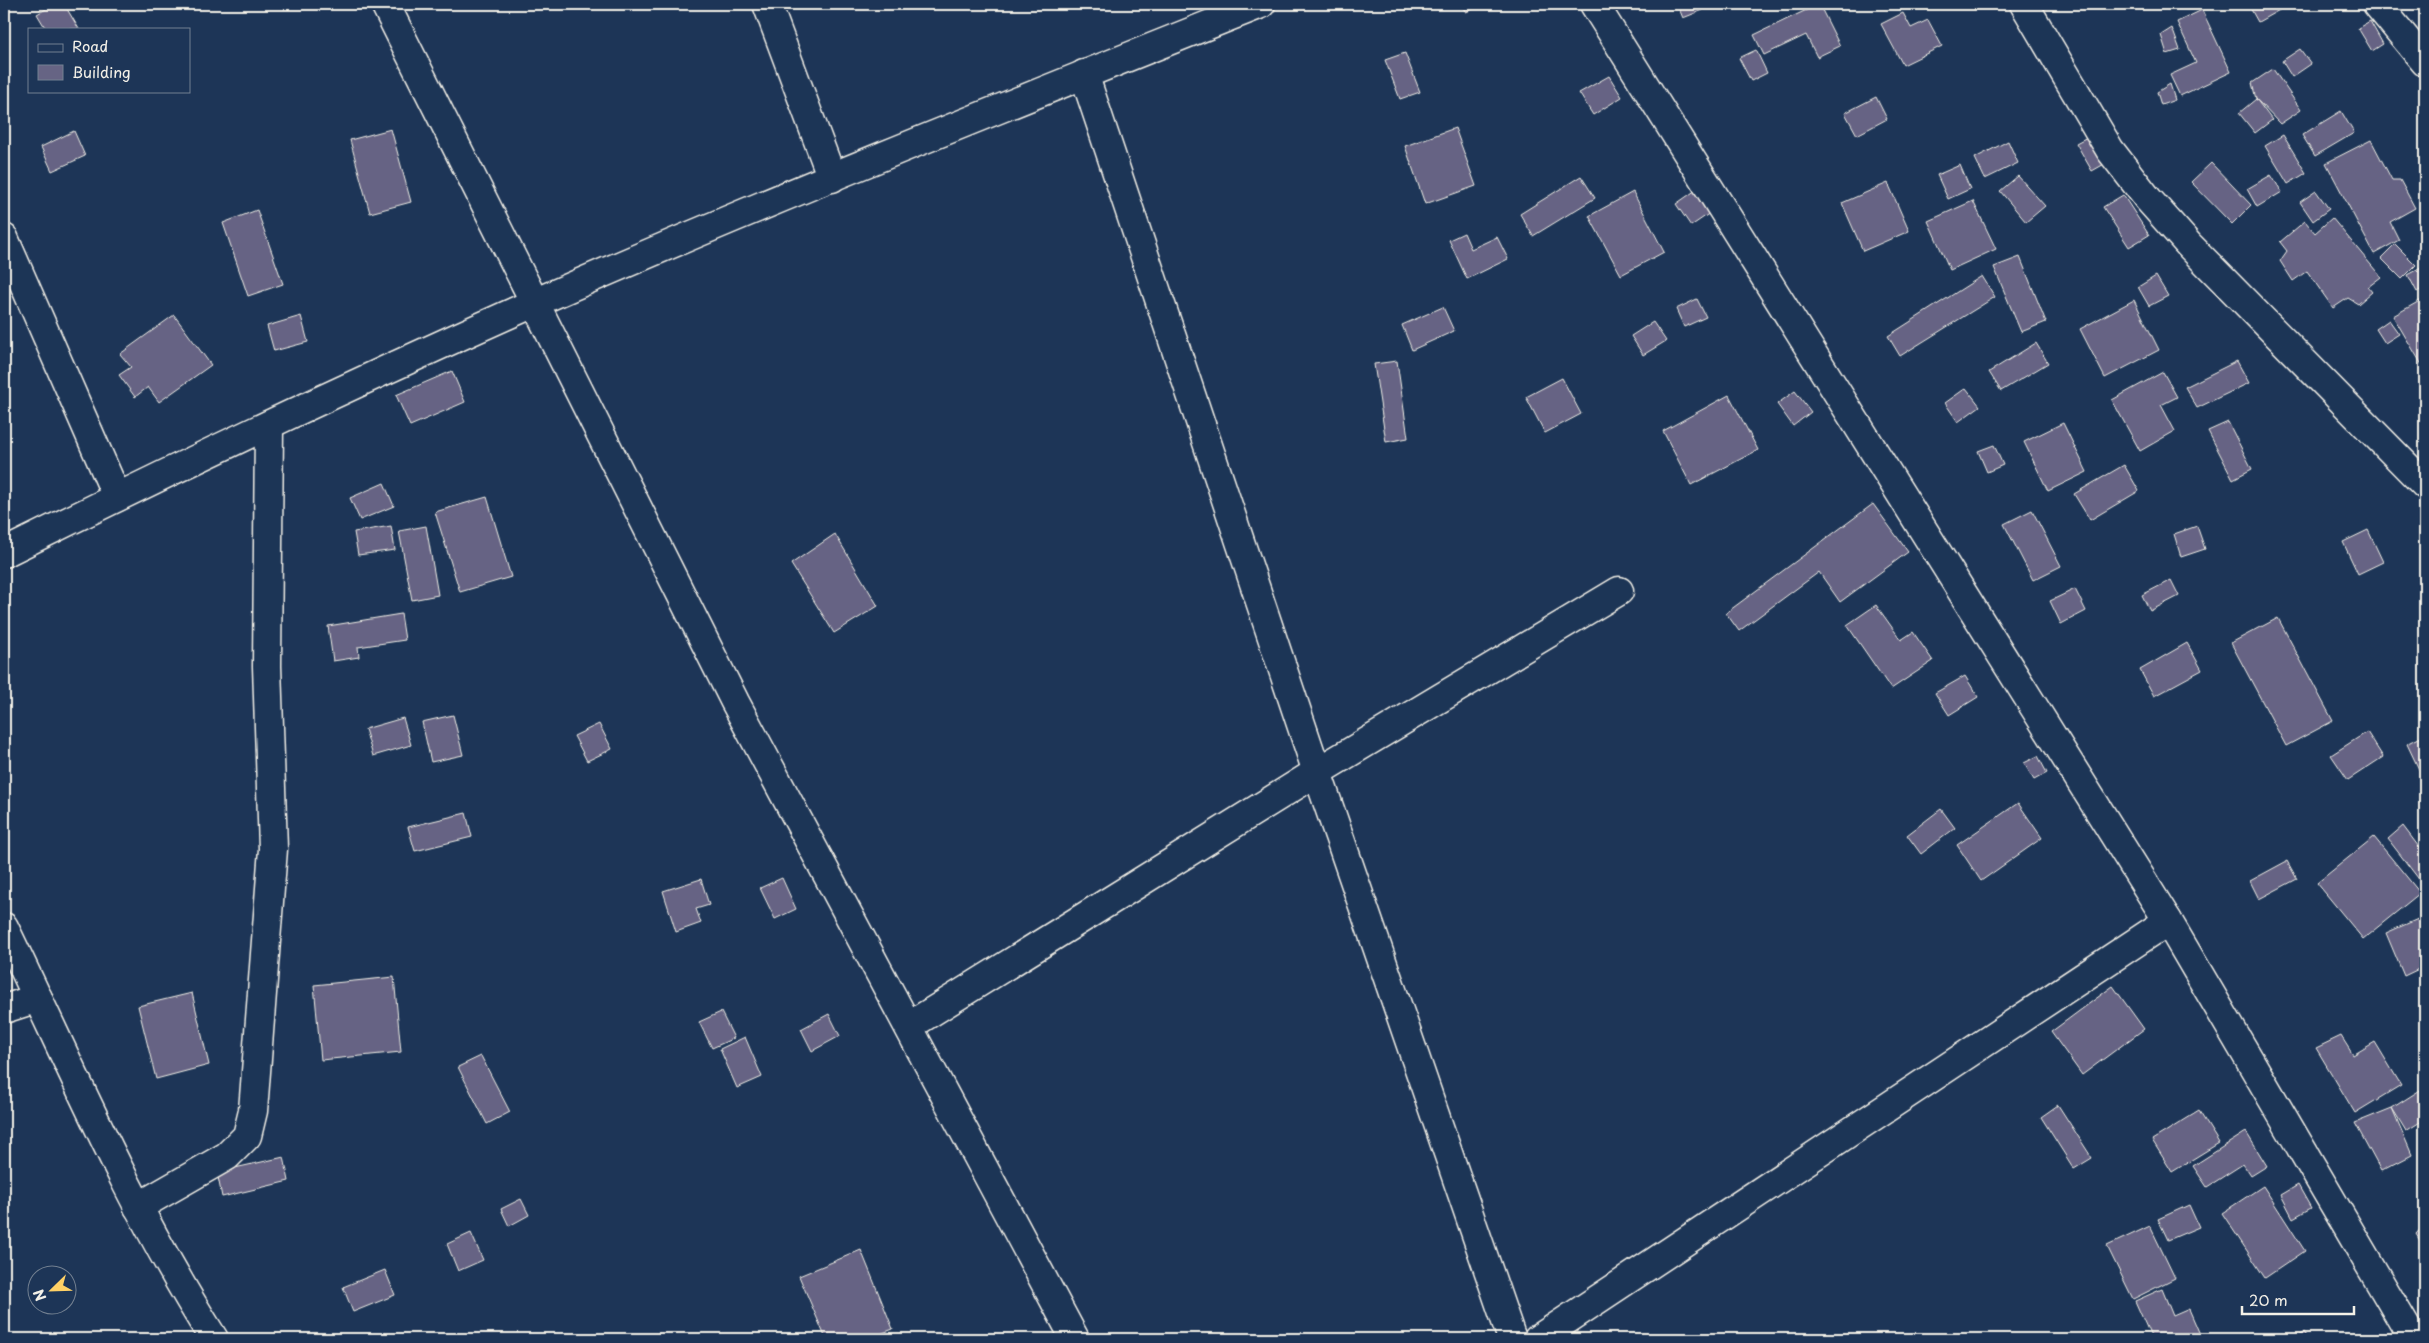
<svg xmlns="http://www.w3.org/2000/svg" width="2429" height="1343" font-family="'Playpen Sans',sans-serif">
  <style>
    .building { fill: #666484; stroke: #f4f1e8 }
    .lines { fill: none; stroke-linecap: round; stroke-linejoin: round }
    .minor-casing { stroke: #f4f1e8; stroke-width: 31 }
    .minor { stroke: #1d3557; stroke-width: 28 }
  </style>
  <rect width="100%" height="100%" fill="#1d3557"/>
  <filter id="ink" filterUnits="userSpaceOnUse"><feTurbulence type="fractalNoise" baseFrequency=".02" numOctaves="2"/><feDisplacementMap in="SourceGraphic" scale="10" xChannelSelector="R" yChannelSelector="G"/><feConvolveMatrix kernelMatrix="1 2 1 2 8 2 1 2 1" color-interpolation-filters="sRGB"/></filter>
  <g filter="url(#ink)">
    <g class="building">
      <polygon points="55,4 64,4 79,29 46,29 37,14"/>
      <polygon points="1463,4 1485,4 1466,12"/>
      <polygon points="1677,4 1700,4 1703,10 1683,18"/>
      <polygon points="1819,4 1840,46 1817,57 1806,35 1764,55 1754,35"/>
      <polygon points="2248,4 2290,4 2258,22"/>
      <polygon points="2202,10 2231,72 2180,96 2170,75 2196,63 2177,22"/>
      <polygon points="1903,13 1911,28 1928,20 1942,46 1903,65 1881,24"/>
      <polygon points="2370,21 2383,44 2372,51 2358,28"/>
      <polygon points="2172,28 2180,50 2167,54 2161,35"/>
      <polygon points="2300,49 2311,64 2292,77 2282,61"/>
      <polygon points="1756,50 1767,73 1751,81 1739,58"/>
      <polygon points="1405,53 1420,92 1400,99 1385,60"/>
      <polygon points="2273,69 2301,110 2280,124 2256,99 2252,83"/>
      <polygon points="1609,76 1622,97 1593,115 1579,93"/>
      <polygon points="2170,84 2175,100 2161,105 2157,92"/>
      <polygon points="1876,97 1887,119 1857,135 1845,113"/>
      <polygon points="2256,99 2272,120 2255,133 2239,113"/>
      <polygon points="2341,111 2354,133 2315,156 2302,135"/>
      <polygon points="1455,128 1476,186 1425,204 1405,146"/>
      <polygon points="391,129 411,202 370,213 350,140"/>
      <polygon points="74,131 85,156 52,171 41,147"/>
      <polygon points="2091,135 2108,162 2092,171 2076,143"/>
      <polygon points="2283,135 2306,173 2288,184 2265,146"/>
      <polygon points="2371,140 2392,180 2400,180 2415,208 2390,222 2399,240 2374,254 2326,163"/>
      <polygon points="2008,141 2018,163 1985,179 1975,158"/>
      <polygon points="2211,163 2251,205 2232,224 2191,182"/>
      <polygon points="1960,165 1970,189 1948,199 1937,175"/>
      <polygon points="2271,175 2282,192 2257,207 2247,189"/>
      <polygon points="1581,176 1595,198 1533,236 1520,214"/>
      <polygon points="2018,176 2045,206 2026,222 2000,191"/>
      <polygon points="1888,183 1909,231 1863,251 1842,203"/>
      <polygon points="1696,190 1710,213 1691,226 1676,204"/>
      <polygon points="2316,191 2329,209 2313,221 2300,202"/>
      <polygon points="1633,192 1664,252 1621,275 1589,216"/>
      <polygon points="2123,195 2149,235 2129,247 2103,207"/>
      <polygon points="1973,201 1996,249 1950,270 1928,221"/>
      <polygon points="257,210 283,284 248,296 223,223"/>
      <polygon points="2332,218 2381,277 2368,287 2372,292 2358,304 2348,298 2333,308 2307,271 2293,281 2280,261 2287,251 2280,242 2305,221 2315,233"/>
      <polygon points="1464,233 1471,249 1497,237 1508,259 1467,279 1449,240"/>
      <polygon points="2395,244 2416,265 2402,279 2381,258"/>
      <polygon points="2020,257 2046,322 2021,332 1994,267"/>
      <polygon points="2421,268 2425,275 2425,287 2417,292 2408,275"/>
      <polygon points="1982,276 1995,297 1900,356 1888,336"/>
      <polygon points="2156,276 2168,296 2149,306 2138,287"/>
      <polygon points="2425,298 2425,370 2393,316"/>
      <polygon points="1697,299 1706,317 1684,327 1676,309"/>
      <polygon points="2134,300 2159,350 2105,378 2080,329"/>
      <polygon points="1443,307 1454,331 1412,350 1402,325"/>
      <polygon points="174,315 211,365 159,402 148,387 135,397 119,375 131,367 120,354"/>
      <polygon points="301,316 308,342 274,351 267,326"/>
      <polygon points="2389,320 2399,334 2385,343 2376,329"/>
      <polygon points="1653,322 1666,341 1643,355 1631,336"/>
      <polygon points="2036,343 2048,363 2001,391 1989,372"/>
      <polygon points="1397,361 1408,438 1386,442 1374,364"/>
      <polygon points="2237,361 2249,383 2197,408 2185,387"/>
      <polygon points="452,371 465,402 410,426 396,395"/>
      <polygon points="2163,372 2177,397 2161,405 2175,431 2140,451 2112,400"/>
      <polygon points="1562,378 1581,414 1545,433 1526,397"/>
      <polygon points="1966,388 1980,406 1958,422 1945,403"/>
      <polygon points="1795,391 1811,412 1793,426 1777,404"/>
      <polygon points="1729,395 1758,450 1691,485 1663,431"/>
      <polygon points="2228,422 2252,469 2233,479 2208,431"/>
      <polygon points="2063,423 2087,472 2048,491 2024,442"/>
      <polygon points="1994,445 2003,465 1987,472 1978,451"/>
      <polygon points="2124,465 2139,491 2090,520 2074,494"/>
      <polygon points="384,483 394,506 360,520 350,498"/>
      <polygon points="487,497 511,577 460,592 435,512"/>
      <polygon points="1873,504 1908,552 1840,602 1819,572 1739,631 1726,613"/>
      <polygon points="2032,510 2061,566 2033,580 2004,524"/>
      <polygon points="391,526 395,550 358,555 354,532"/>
      <polygon points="426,526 438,595 412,600 399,531"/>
      <polygon points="2197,526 2205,549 2181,557 2174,534"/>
      <polygon points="2368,530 2383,562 2358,574 2343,542"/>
      <polygon points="835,534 878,606 834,633 791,564"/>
      <polygon points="2171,580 2179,596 2150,611 2142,595"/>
      <polygon points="2075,589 2086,611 2061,624 2050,601"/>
      <polygon points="1876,605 1901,640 1913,632 1933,661 1891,689 1847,625"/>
      <polygon points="401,614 405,640 358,647 359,657 333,661 328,626"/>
      <polygon points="2278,618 2333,721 2286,746 2231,643"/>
      <polygon points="2187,643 2202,670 2154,696 2140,670"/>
      <polygon points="1965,676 1978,697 1949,715 1935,693"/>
      <polygon points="453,715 463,755 431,762 422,722"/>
      <polygon points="403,718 411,745 373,756 365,729"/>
      <polygon points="599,724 612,749 587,761 574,736"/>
      <polygon points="2367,732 2383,757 2348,780 2331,755"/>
      <polygon points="2425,735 2425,782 2407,744"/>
      <polygon points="2038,756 2047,773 2034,780 2024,763"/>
      <polygon points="2018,803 2042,838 1981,881 1957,845"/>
      <polygon points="1941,809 1955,828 1921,854 1907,835"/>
      <polygon points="466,813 472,837 415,851 408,827"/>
      <polygon points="2403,826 2425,855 2425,887 2388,839"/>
      <polygon points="2374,837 2420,893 2363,939 2317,883"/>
      <polygon points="2287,861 2297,879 2259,899 2250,881"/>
      <polygon points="782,878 796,909 775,919 760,888"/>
      <polygon points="701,879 709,905 696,909 701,923 676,932 663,891"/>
      <polygon points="2418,919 2425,936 2425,966 2404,976 2386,933"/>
      <polygon points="394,977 401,1052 321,1060 314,985"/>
      <polygon points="2113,986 2144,1029 2082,1075 2051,1032"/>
      <polygon points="192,993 209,1065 156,1079 138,1006"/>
      <polygon points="721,1012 734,1038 712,1048 699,1022"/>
      <polygon points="829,1014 840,1036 812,1051 801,1029"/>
      <polygon points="2341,1036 2353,1055 2375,1042 2401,1085 2355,1113 2316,1048"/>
      <polygon points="745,1037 762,1077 737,1088 720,1049"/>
      <polygon points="481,1056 510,1112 487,1124 458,1067"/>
      <polygon points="2425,1087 2425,1119 2406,1131 2392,1108"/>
      <polygon points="2058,1105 2092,1158 2074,1169 2041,1117"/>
      <polygon points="2392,1108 2412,1155 2381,1171 2355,1123"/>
      <polygon points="2199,1111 2219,1143 2172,1172 2152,1140"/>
      <polygon points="2246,1132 2267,1166 2251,1176 2243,1164 2207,1187 2193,1166"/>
      <polygon points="284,1157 289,1181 222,1197 217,1172"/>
      <polygon points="2298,1185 2311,1208 2293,1218 2281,1195"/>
      <polygon points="2263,1186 2305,1251 2265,1278 2222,1213"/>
      <polygon points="521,1199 529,1215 509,1226 501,1209"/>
      <polygon points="2189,1205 2199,1227 2168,1240 2158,1219"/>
      <polygon points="2425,1224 2425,1249 2416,1234"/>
      <polygon points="2150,1226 2175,1278 2133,1299 2107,1246"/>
      <polygon points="471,1233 483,1260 458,1271 447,1244"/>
      <polygon points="861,1250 893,1329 867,1339 826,1339 799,1276"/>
      <polygon points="385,1270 395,1295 353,1312 343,1287"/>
      <polygon points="2162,1289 2173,1316 2189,1309 2202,1339 2152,1339 2135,1301"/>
      <polygon points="2304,1332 2309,1339 2292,1339"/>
    </g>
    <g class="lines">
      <g class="minor-casing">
        <g id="minor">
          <polyline points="385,4 735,702 1075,1339"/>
          <polyline points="767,4 832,178"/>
          <polyline points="1594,4 2168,921 2413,1339"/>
          <polyline points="2024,4 2110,150 2148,199 2189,245 2425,485"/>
          <polyline points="2377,4 2425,62"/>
          <polyline points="1084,74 1317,772 1512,1339"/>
          <polyline points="4,238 117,497"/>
          <path d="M4,553C179,466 356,382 534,303C774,198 1018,101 1261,4"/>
          <path d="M4,927C71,1066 131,1209 214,1339"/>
          <polyline points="4,1009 38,998"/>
          <polyline points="909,1026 1317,772 1619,591"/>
          <polyline points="138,1207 227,1156 247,1136 253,1111 273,849 267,666 269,425"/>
          <polyline points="1538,1339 2168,921"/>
        </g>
      </g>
      <use href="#minor" class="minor"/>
    </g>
  </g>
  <rect width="2429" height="1343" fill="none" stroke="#1d3557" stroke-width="20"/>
  <rect x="10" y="10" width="2409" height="1323" fill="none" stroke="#f4f1e8" stroke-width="2" filter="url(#ink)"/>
  <rect x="28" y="28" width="162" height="65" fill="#1d3557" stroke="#738091"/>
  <rect x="38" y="44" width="25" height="8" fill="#1d3557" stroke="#738091"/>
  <text x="72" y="52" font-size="15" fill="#f4f1e8">Road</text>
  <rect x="38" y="65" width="25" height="15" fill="#666484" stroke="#738091"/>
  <text x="72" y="78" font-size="15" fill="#f4f1e8">Building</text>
  <g transform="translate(52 1290) rotate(247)"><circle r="24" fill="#1d3557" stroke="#738091"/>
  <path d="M0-4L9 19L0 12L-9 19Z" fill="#ffd166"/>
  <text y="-8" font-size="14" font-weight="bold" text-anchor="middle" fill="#f4f1e8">N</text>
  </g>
  <path d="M2242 1306v8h112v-8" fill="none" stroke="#f4f1e8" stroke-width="2.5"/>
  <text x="2249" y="1306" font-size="15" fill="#f4f1e8" stroke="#1d3557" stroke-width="4" paint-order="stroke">20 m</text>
</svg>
